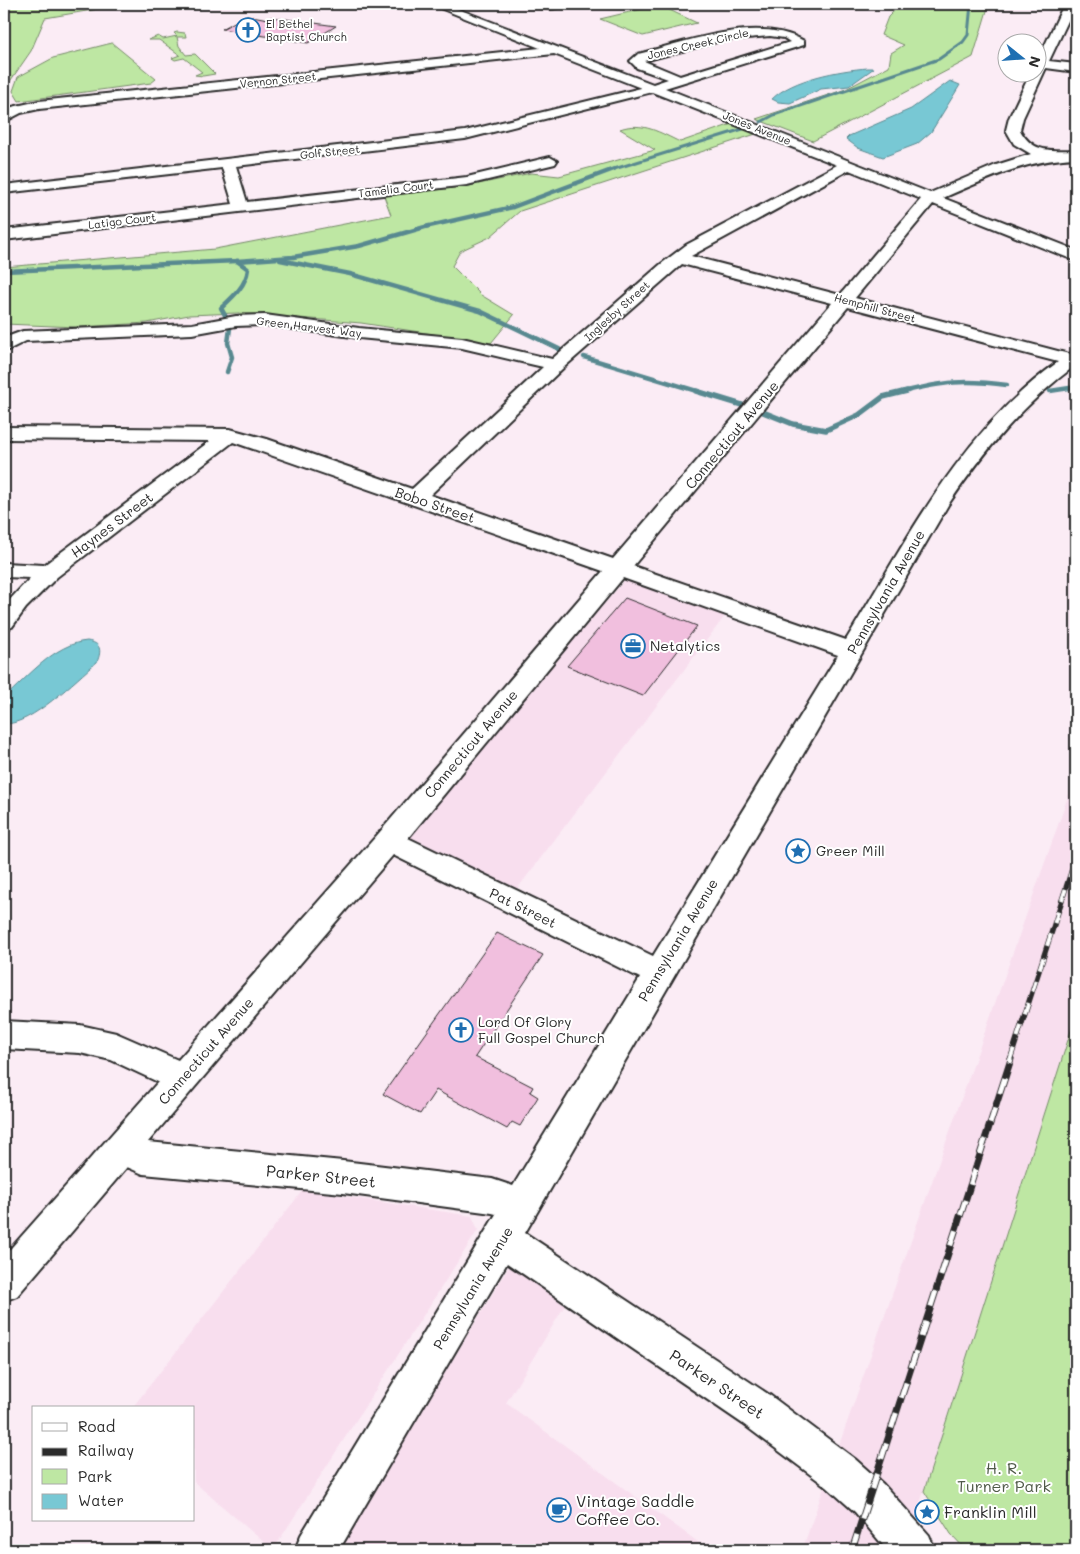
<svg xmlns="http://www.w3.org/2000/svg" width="1080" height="1554" font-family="Mali,sans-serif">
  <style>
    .built { fill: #f8deee }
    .green { fill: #bee7a3; stroke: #748967 }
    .water { fill: #78c8d4; stroke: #598990 }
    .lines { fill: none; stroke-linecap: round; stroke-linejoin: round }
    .stream-far2 { stroke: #598990; stroke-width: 3 }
    .stream-far1 { stroke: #598990; stroke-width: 4.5 }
    .stream { stroke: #598990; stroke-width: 5.5 }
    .building { fill: #f1bfde; stroke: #2b2b2b }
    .street-casing { stroke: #2b2b2b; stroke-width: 4 }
    .street { fill: #fff; fill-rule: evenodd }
    .rail-far1-casing { stroke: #2b2b2b; stroke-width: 5.5 }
    .rail-casing { stroke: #2b2b2b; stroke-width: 7 }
    .rail-far1 { stroke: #fff; stroke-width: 4; stroke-dasharray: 12; stroke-linecap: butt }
    .rail { stroke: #fff; stroke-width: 5; stroke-dasharray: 16; stroke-linecap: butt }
    .labels { text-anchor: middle; stroke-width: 4; stroke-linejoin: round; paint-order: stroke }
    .far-poi-label { font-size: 11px; fill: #2b2b2b; stroke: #fff; text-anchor: start }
    .far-street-label { font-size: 11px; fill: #2b2b2b; stroke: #fff }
    .street-label { font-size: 14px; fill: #2b2b2b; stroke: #fff }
    .poi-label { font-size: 14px; fill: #2b2b2b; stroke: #fff; text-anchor: start }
    .near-street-label { font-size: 16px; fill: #2b2b2b; stroke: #fff }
    .near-park-label { font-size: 16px; fill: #505a49; stroke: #fff }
    .near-poi-label { font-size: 16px; fill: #2b2b2b; stroke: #fff; text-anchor: start }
  </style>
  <rect width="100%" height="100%" fill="#fbecf5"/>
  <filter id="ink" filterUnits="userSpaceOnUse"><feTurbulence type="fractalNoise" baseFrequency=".02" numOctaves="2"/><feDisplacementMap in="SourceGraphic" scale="10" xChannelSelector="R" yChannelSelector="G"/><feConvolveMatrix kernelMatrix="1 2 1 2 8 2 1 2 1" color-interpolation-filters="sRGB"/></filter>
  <g filter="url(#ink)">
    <g class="built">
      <polygon points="625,580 725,616 514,893 403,839"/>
      <polygon points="1076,774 1076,1015 905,1550 802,1550"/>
      <polygon points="303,1190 472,1216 478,1230 273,1550 194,1482 194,1408 132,1408"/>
      <polygon points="513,1260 570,1297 506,1403 709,1550 338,1550"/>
    </g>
    <g class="green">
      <polygon points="4,4 128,4 45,18 31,51 4,90"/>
      <polygon points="901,4 989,4 973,57 813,141 756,119 846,89 889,66 891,53 904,45 881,35 888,17"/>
      <polygon points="659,5 697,23 643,36 600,19"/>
      <polygon points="177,32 185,33 186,37 177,37 179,46 186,55 195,54 215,74 203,76 195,75 202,72 184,58 175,60 172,58 180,55 159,40 148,40 158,36 163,39 177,36 174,33"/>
      <polygon points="112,43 156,79 151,83 19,101 13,91 18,77 53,58"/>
      <path d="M732,124L762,132L520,211L490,237L460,251L452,266L481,295L514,315L491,343L361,323L237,313L189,315L147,323L78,327L4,324V267L215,249L391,215L384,196L469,186L531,173L559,176L655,150L620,129C642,121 661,133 680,142Z"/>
      <polygon points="1076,1015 1076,1550 966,1550 951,1534 924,1491"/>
    </g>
    <g class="water">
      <path d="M868,68H874L849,86L821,89L790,103L778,102L772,99C792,79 840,70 868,68Z"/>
      <polygon points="950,81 960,85 931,132 917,144 883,157 858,148 846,139 849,136 911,109"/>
      <path d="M87,641C101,643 102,650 97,662C75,680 32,725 4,724V698C28,677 54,644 87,641Z"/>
    </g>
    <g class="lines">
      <g class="stream-far2">
        <polyline points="761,122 774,115 939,59 963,42 968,35 971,4"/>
        <polyline points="611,170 743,129"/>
      </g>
      <g class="stream-far1">
        <polyline points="280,260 350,274 480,311 559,349"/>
        <polyline points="4,271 237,261 293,257 359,246 425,227 513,207 614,169"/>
        <path d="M226,317L221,308C233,297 246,286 248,269L237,261"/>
        <polyline points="584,357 700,392"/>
        <polyline points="227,372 232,357 228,343 230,328"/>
        <polyline points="1050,391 1076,387"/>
        <path d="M902,392C944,382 963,379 1007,385"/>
      </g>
      <g class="stream">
        <polyline points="696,391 742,405"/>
        <polyline points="763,412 793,424 826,430 859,415 883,397 907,391"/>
      </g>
    </g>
    <g class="building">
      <polygon points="247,15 268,19 271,17 336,26 308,43 222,29"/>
      <polygon points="625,598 697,626 643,696 567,666"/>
      <polygon points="497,933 543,955 475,1057 533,1087 530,1092 538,1097 520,1126 512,1122 507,1129 436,1090 420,1114 383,1094"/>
    </g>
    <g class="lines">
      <g class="street-casing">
        <g id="street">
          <path d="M430,4H445L653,84L668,79L637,68L630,61L638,54C685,42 759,14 804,41V45L665,88L930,193L996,165L1031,154L1014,144L1006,130L1009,118L1031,72H1038V60L1064,4H1076L1049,61L1076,64V72L1046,68L1023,118L1020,130C1033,154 1052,150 1076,150V158C1026,160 989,178 943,198L1076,250V261L933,204L855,298L1069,354L1076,352V365C1023,404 984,451 948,505L525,1233L771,1396L855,1459L883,1484L929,1535L935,1550H887L855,1512L827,1487L743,1424L507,1263L339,1550H295L301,1535L496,1214L492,1213L343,1193L143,1174L127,1167L17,1296L4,1301V1256L158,1082L111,1060L80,1053L4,1049V1021L80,1025L116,1033L178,1060L379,833L603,571L233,442L57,577L26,608L12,627L4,630V606L30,578L4,577V563L44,565L210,441L4,439V427L230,429L267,439L412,489L543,367L462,348L359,338L265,325L236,326L192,334L26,341L4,352V338L23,331L192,324L236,316L265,315L359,328L462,338L552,359L661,264L686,245L837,165L652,92L465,139L236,166L247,202L467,177L550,157L557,161L555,164L467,185L4,240V230L233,204L222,168L4,193V185L465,131L641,88L554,54L39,109L21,113L4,122V112L12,107L39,101L540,48ZM770,36L784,38L790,42L680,76L644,61L724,40ZM849,170L921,199L840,295L691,256ZM682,264L832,303L613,559L430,495L562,369ZM848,307L1058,362C960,432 907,540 846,640L633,566ZM623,578L838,655L653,956L408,838ZM393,855L640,978L513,1186L492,1179L343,1161L148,1142Z"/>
          <path d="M532,4H565C558,10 539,10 532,4Z"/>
        </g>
      </g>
      <use href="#street" class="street"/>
      <g class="rail-far1-casing">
        <polyline id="rail-far1" points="1010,1060 1076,857"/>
      </g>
      <g class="rail-casing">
        <polyline id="rail" points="852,1550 1011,1059"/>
      </g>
      <use href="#rail-far1" class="rail-far1"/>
      <use href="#rail" class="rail"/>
    </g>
  </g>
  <defs>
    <g id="church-ring" transform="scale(1.25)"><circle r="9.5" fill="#fff" stroke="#1f6fb2" stroke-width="1.5"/><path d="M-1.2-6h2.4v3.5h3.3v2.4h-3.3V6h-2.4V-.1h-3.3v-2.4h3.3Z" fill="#1f6fb2"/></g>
    <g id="office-ring" transform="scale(1.25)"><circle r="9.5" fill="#fff" stroke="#1f6fb2" stroke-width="1.5"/><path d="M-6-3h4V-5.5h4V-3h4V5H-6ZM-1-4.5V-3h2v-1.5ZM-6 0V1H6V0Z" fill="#1f6fb2"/></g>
    <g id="sight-ring" transform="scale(1.25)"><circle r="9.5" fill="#fff" stroke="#1f6fb2" stroke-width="1.5"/><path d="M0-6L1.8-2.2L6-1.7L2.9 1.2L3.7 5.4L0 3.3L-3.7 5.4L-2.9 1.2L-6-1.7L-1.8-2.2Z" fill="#1f6fb2"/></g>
    <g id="cafe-ring" transform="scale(1.25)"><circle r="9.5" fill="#fff" stroke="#1f6fb2" stroke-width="1.5"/><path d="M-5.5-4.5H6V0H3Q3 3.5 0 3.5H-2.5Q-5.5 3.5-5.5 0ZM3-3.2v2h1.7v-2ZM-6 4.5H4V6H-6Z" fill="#1f6fb2"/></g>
  </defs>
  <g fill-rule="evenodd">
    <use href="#church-ring" x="248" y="30"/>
    <use href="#office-ring" x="633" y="646"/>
    <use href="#sight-ring" x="798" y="851"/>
    <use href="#church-ring" x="461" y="1030"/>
    <use href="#cafe-ring" x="559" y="1510"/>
    <use href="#sight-ring" x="927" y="1512"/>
  </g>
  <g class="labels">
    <g class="far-poi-label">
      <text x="266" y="28">El Bethel<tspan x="266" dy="13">Baptist Church</tspan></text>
    </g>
    <g class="far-street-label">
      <text transform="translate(698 44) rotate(-13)" y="4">Jones Creek Circle</text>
      <text transform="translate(278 80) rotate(-6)" y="4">Vernon Street</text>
      <text transform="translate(757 128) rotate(22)" y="4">Jones Avenue</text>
      <text transform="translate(330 152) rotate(-6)" y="4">Golf Street</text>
      <text transform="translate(396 189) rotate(-7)" y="4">Tamelia Court</text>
      <text transform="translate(122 221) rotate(-7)" y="4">Latigo Court</text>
      <text transform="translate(875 308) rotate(15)" y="4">Hemphill Street</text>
      <text transform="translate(617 311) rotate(-42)" y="4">Inglesby Street</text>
      <text transform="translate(309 327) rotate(7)" y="4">Green Harvest Way</text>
    </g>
    <g class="street-label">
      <text transform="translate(732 435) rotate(-50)" y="5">Connecticut Avenue</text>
      <text transform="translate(435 505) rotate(19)" y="5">Bobo Street</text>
      <text transform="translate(112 525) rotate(-37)" y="5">Haynes Street</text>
      <text transform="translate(886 592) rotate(-60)" y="5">Pennsylvania Avenue</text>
      <text transform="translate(471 744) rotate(-50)" y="5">Connecticut Avenue</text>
      <text transform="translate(523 908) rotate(26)" y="5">Pat Street</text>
      <text transform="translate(678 940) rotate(-59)" y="5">Pennsylvania Avenue</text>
      <text transform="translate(206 1051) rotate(-49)" y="5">Connecticut Avenue</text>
      <text transform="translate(473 1288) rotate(-59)" y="5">Pennsylvania Avenue</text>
    </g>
    <g class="poi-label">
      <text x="650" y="651">Netalytics</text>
      <text x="816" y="856">Greer Mill</text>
      <text x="478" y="1027">Lord Of Glory<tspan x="478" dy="16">Full Gospel Church</tspan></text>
    </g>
    <g class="near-street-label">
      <text transform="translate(321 1176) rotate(6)" y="6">Parker Street</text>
      <text transform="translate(717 1384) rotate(34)" y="6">Parker Street</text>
    </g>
    <g class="near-park-label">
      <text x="1004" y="1474">H. R.<tspan x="1004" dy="18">Turner Park</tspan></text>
    </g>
    <g class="near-poi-label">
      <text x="576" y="1507">Vintage Saddle<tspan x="576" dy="18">Coffee Co.</tspan></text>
      <text x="944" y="1518">Franklin Mill</text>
    </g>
  </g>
  <rect width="1080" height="1554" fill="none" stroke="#fff" stroke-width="20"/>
  <rect x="10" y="10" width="1060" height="1534" fill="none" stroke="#2b2b2b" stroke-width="2" filter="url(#ink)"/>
  <rect x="32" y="1406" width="162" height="115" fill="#ffffff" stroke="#aaaaaa"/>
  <rect x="42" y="1423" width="25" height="8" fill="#ffffff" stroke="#aaaaaa"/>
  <text x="78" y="1432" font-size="15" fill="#2b2b2b">Road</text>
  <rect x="42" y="1448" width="25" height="8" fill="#2b2b2b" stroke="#aaaaaa"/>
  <text x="78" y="1456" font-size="15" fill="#2b2b2b">Railway</text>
  <rect x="42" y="1469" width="25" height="15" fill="#bee7a3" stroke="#aaaaaa"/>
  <text x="78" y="1482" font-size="15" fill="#2b2b2b">Park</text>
  <rect x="42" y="1494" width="25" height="15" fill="#78c8d4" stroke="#aaaaaa"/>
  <text x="78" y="1506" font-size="15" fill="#2b2b2b">Water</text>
  <g transform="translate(1022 58) rotate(107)"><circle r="24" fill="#ffffff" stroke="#aaaaaa"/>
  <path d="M0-4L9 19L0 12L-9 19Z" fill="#1f6fb2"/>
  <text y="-8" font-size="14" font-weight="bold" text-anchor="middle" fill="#2b2b2b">N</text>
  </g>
</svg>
